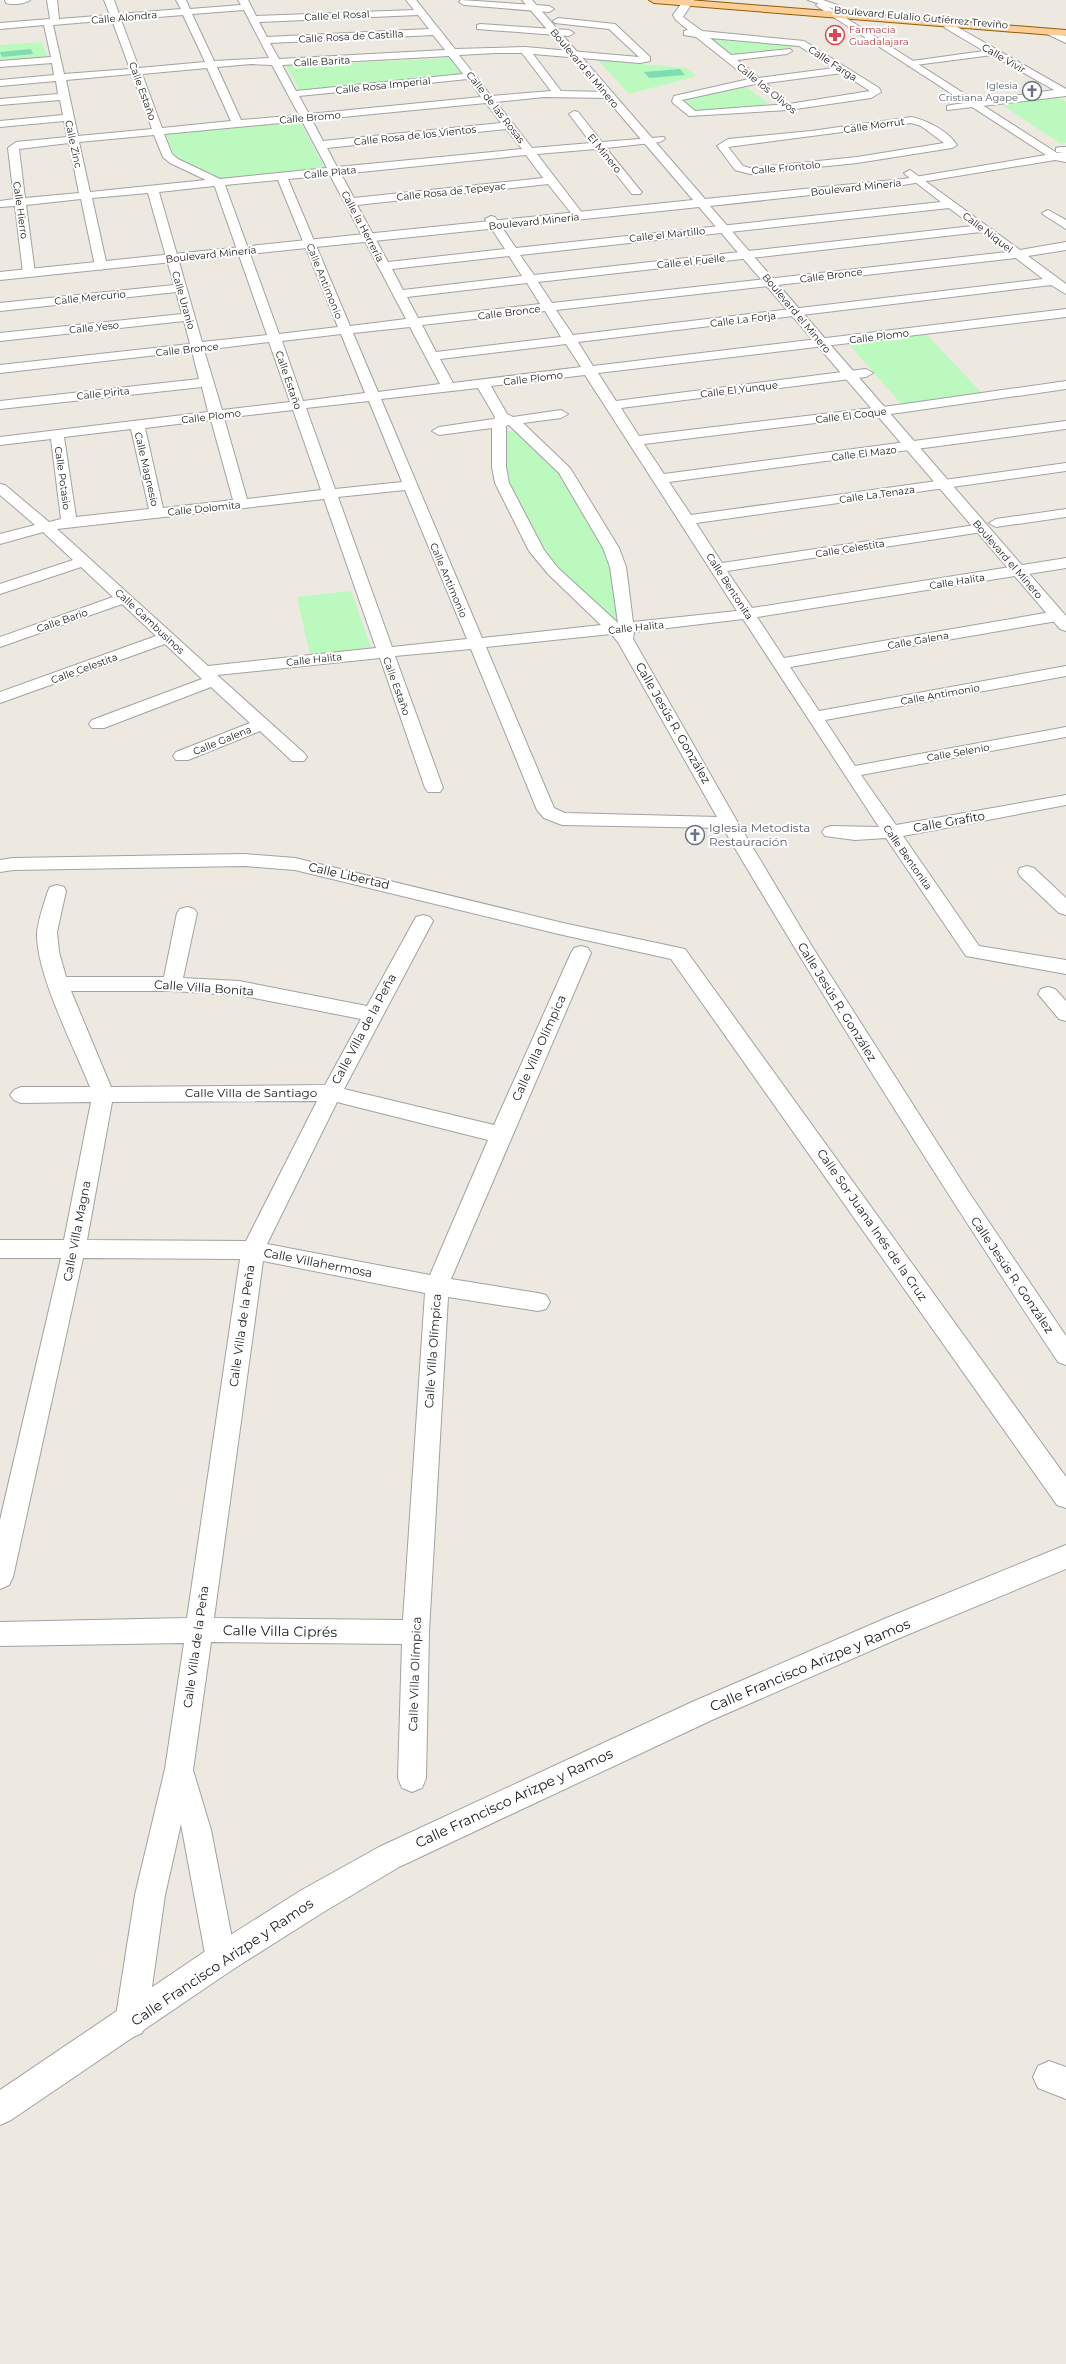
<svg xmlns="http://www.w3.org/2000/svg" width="1066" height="2364" font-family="Montserrat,sans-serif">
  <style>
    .park { fill: #bcf9bf }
    .pitch { fill: #7eddb5 }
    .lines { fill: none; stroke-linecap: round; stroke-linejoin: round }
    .minor-casing { stroke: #a2a2a2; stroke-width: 2 }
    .tertiary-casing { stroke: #a2a2a2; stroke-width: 2 }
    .primary-casing { stroke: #935d00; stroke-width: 2 }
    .minor { fill: #fff; fill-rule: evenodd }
    .tertiary { fill: #fff; fill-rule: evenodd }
    .primary { fill: #fbcd98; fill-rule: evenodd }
    .labels { text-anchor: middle; stroke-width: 4; stroke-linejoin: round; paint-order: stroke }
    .far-street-label { font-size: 10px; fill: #1b1b1b; stroke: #fff }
    .far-health-label { font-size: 10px; fill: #be3a42; stroke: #fff; text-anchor: start }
    .far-worship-label { font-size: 10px; fill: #5b616d; stroke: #fff; text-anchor: end }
    .street-label { font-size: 12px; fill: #1b1b1b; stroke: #fff }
    .worship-label { font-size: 12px; fill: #5b616d; stroke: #fff; text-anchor: start }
    .near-street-label { font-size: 14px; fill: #1b1b1b; stroke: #fff }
  </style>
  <rect width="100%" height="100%" fill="#ede9e1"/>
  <g class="park">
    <polygon points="704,36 801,46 731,56"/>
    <polygon points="42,42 48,58 0,62 0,45"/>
    <polygon points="451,58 465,75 300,91 286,66"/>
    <polygon points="598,60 686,68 697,76 629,94"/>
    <polygon points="742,84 769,104 696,112 683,100"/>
    <polygon points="1057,96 1066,102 1066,143 1061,144 1002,105"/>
    <polygon points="300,122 326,170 225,181 175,157 164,134"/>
    <polygon points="926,334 982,393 902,405 848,343"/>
    <polygon points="517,430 557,466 613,558 624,616 611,621 550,562 506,479 505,431"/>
    <polygon points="351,591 371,648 310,655 297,597"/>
  </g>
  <g class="pitch">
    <polygon points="31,49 33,54 2,57 0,52"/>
    <polygon points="680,69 685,75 649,78 644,72"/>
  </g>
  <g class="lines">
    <g class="minor-casing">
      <g id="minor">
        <path d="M5,0H30C25,4 12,5 6,3Z"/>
        <path d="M47,0H57L59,19L110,15L104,0H114L119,14L181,9L176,0H186L190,9L241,5L238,0H248L256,16L414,10L406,0H416L455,49L525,47L639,57L609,29L555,23L553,21L558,18L615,24L650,57V61L640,63L533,54L561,91L608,92L613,95L608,98L544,97L496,102L532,148L591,143L569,114L574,111L578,112L602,142L664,137L665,139L660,142L606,148L640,190L642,192L640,194H632L596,149L537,154L583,214L585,216L583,218H575L548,184L357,205L388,262L505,249L485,219L491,216L495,217L516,248L941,202L906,175L904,173L910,170L1020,250L1066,242V250L1028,256L1066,284V294L1051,285L578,342L593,366L1066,309V317L598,373L616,401L866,369L873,373L866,377L621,408L639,436L898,405L1066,381V389L898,413L644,444L664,474L1066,421V429L669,482L691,515L1066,463V471L696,523L722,563L982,524L989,528L982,532L727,571L752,608L1066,558V568L757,617L784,658L1057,611L1063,613L1065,616L1063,619L1057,621L790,667L819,711L1066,666V676L825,720L855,766L1066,727V737L861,775L896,825L1066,795V805L903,836L979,946L1066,960V974L966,956L886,838L855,840L825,836L822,832L825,828L831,826L879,827L743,619L634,632L633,639L738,823L813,948L970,1194L1066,1336V1365L1058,1362C942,1187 830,1009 723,828L562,825L544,818L537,810L471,649L395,656L443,788L440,792H428L425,788L380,658L217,675L304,753L307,757L304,761H292L260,731L188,760H176L173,756L176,752L250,723L211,687L104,728H92L89,724L92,720L202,679L165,644L0,703V692L156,636L122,604L0,647V637L113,597L81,567L0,594V584L73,560L43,532L0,544V534L35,525L0,495V484L5,485L49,522L61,519L51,439L0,445V437L208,412L202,387L0,409V401L199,379L192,351L0,373V365L190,344L184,321L0,341V333L182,314L176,292L0,311V303L174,285L148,193L92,198L107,266L101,270L95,266L81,199L26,205L35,273L29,277L23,273L15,206L0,207V201L14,199L8,148L16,142L67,137L64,121L0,127V121L63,115L60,100L0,105V99L58,94L56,81L0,86V80L54,75L52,63L0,67V61L51,57L44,25L0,29V23L50,19ZM244,10L269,58L214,61L192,14ZM183,15L205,62L139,68L121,20ZM418,15L429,29L267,37L259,22ZM112,20L130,69L64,74L53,25ZM433,35L445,50L279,59L270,43ZM496,53H522L551,91L491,96L459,55ZM449,56L463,74L296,91L282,65ZM251,64L272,65L299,115L241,120L217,67ZM207,68L231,121L162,128L142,74ZM132,74L152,129L78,136L66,80ZM468,79L481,97L309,114L299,96ZM486,103L501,123L323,141L312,120ZM302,121L327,168L220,179L178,159L172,154L164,134ZM506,129L522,149L337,167L327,148ZM154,135L163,157L170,163L206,180L90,192L79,142ZM69,143L79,193L25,198L19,149ZM526,155L543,178L354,198L341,174ZM330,175L406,319L350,326L288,179ZM278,180L338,327L279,334L225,185ZM214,186L215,187L267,335L202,342L159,192ZM949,208L973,226L534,275L520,255ZM981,232L1007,252L552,303L538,282ZM509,256L522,276L403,290L392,269ZM1016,258L1043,279L573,335L556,310ZM527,283L540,304L418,318L407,297ZM545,311L561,337L436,352L422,325ZM410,327L440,384L378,392L353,333ZM341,334L365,393L303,401L282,341ZM269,342L290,402L222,410L204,350ZM566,344L581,367L453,383L440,359ZM585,375L737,611L633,622L626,567L619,548L570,468L523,423L561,418L568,414L561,410L513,417L507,414L491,386ZM478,388L495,417L494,419L439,427L432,431L439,435L492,428V467L495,483L529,551L548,574L601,625L482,638L381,399ZM369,401L402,482L335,489L306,408ZM293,410L321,490L247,499L224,418ZM211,420L233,500L163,508L145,428ZM509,425L559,473L603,548L610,567L618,623L558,568L544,550L509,483L506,467V426ZM131,429L149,509L76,517L64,437ZM405,490L467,639L392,647L338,497ZM324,499L376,648L208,666L57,529ZM611,634L618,642L717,817L565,813L554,808L486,647Z"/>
        <polygon points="461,0 549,6 554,9 549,12 464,5 459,2"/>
        <path d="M684,0H694L683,17L702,31L804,41L879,88L881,92L871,98L789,110L689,116L673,103L672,101L674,96L749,79L696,37L684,35V31L688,30L676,20L673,15ZM710,38L799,46L834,68L759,78L737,60L787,54L792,51L790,49L731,55ZM842,73L870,91L789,104L695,111L682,100L755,84L765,90L770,87L766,83Z"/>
        <polygon points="808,0 823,0 840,6 835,9"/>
        <polygon points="945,16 948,17 952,24 1066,89 1066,96 947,110 947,106 951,105 1054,90 992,55 908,66 908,62 912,61 984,51 945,28 940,19"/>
        <polygon points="480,24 569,30 574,33 569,36 477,29 477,25"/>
        <polygon points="1050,29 1066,36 1066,43 1047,34 1047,30"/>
        <path d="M912,117C928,121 948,131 957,145L952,148L857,163L750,174L735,170L717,146L728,139L811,131ZM911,123L921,126L944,143L857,157L750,168L743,166L728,147Z"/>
        <polygon points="1060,147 1066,147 1066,153 1056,152 1056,148"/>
        <polygon points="1048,210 1066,220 1066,229 1044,215 1042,213"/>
        <polygon points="1066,509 1066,517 996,527 989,523 996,519"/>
        <polygon points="245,854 295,858 563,923 685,949 1066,1477 1066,1508 1057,1505 671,959 563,935 295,870 245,866 13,870 0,872 0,860 13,858"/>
        <polygon points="1027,866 1034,868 1066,898 1066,915 1059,913 1020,876 1018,872 1020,868"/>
        <path d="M57,885L64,887L66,891L57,932L59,952L66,977H164L177,913L180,909L187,907L194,909L197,913L183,978L239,981L367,1006L416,917L423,915L430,917L433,921L344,1089L494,1125L571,953L574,948L581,946L588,948L591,953L451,1279L538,1293L546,1295L550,1302L546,1309L538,1311L448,1297L429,1632L426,1778L422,1788L412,1792L402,1788L398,1778L402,1644L211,1642L193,1770L211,1830L236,1959L232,1970L221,1974L210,1970L206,1959L181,1824L165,1895L147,2022L142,2033L131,2038L120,2033L115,2022L135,1895L165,1769L184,1643L0,1646V1622L187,1618L240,1259L83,1258L13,1577L9,1585L0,1589V1520L61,1258H0V1240H64L91,1102L21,1103L14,1100L10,1095L14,1090L21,1087H90C74,1047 36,974 37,933C38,920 44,904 48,891L50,887ZM71,991H172L239,995L361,1019L325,1085L111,1087ZM317,1101L246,1241L87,1240L112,1102ZM337,1102L488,1140L430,1275L267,1244ZM263,1261L425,1293L403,1620L214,1618Z"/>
        <polygon points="1048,987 1055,989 1066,1001 1066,1021 1059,1019 1038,994 1041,989"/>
        <polygon points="1049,2061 1066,2067 1066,2099 1038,2088 1033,2077 1038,2066"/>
      </g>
    </g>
    <g class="tertiary-casing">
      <g id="tertiary">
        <polygon points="522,0 532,0 705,199 903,179 1046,155 818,7 816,5 821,2 1057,153 1066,152 1066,162 1055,160 903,185 710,206 1066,616 1066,631 1060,629 699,207 0,280 0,272 693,200"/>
        <polygon points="1066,1545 1066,1569 902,1637 712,1720 399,1867 322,1913 232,1970 11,2120 0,2125 0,2090 210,1948 300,1891 379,1847 692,1702 884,1619"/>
      </g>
    </g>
    <g class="primary-casing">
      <polygon id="primary" points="649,0 689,0 1066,30 1066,36 654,3"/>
    </g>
    <use href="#minor" class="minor"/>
    <use href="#tertiary" class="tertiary"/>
    <use href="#primary" class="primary"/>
  </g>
  <defs>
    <g id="pharmacy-ring" transform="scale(1)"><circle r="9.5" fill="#fff" stroke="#e0444e" stroke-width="1.5"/><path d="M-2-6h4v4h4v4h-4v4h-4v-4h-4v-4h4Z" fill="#e0444e"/></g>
    <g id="church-ring" transform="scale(1)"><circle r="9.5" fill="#fff" stroke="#6b7280" stroke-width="1.5"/><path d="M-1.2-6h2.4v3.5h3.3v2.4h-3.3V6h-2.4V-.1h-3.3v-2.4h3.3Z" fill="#6b7280"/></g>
  </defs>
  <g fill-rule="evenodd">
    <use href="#pharmacy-ring" x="835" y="35"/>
    <use href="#church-ring" x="1032" y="91"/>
    <use href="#church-ring" x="695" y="835"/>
  </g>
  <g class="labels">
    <g class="far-street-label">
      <text transform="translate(337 15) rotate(-3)" y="4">Calle el Rosal</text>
      <text transform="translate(124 17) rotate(-5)" y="4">Calle Alondra</text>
      <text transform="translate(921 17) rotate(5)" y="4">Boulevard Eulalio Gutiérrez Treviño</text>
      <text transform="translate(351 36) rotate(-3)" y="4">Calle Rosa de Castilla</text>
      <text transform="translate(1004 58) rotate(30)" y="4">Calle Vivir</text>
      <text transform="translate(322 61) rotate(-3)" y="4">Calle Barita</text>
      <text transform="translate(833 63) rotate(33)" y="4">Calle Farga</text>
      <text transform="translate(585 68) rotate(50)" y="4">Boulevard el Minero</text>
      <text transform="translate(383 85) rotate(-6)" y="4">Calle Rosa Imperial</text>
      <text transform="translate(767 88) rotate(39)" y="4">Calle los Olivos</text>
      <text transform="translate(143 91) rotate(70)" y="4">Calle Estaño</text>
      <text transform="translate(496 107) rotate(52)" y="4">Calle de las Rosas</text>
      <text transform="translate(310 117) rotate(-5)" y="4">Calle Bromo</text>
      <text transform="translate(874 125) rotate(-8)" y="4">Calle Morrut</text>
      <text transform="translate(415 135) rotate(-6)" y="4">Calle Rosa de los Vientos</text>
      <text transform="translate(74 144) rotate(78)" y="4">Calle Zinc</text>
      <text transform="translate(605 153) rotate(51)" y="4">El Minero</text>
      <text transform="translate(786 167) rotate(-5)" y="4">Calle Frontolo</text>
      <text transform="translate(330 172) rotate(-6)" y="4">Calle Plata</text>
      <text transform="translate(856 187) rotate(-6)" y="4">Boulevard Minería</text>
      <text transform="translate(451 191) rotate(-6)" y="4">Calle Rosa de Tepeyac</text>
      <text transform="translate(21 210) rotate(82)" y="4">Calle Hierro</text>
      <text transform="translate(534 221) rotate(-6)" y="4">Boulevard Minería</text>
      <text transform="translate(363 226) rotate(62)" y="4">Calle la Herrería</text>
      <text transform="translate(988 232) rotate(37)" y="4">Calle Níquel</text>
      <text transform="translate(667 234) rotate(-6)" y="4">Calle el Martillo</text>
      <text transform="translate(211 254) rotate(-6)" y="4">Boulevard Minería</text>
      <text transform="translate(691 261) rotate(-6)" y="4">Calle el Fuelle</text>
      <text transform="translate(831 275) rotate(-7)" y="4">Calle Bronce</text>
      <text transform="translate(325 281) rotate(68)" y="4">Calle Antimonio</text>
      <text transform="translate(90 297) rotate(-6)" y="4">Calle Mercurio</text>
      <text transform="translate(184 300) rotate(74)" y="4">Calle Uranio</text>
      <text transform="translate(509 312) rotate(-7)" y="4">Calle Bronce</text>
      <text transform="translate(797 313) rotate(50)" y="4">Boulevard el Minero</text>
      <text transform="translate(743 319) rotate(-7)" y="4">Calle La Forja</text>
      <text transform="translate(94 327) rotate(-6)" y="4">Calle Yeso</text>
      <text transform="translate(879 336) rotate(-7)" y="4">Calle Plomo</text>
      <text transform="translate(187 349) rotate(-6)" y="4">Calle Bronce</text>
      <text transform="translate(533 378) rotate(-7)" y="4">Calle Plomo</text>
      <text transform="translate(289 380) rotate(71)" y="4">Calle Estaño</text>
      <text transform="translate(739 389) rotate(-7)" y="4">Calle El Yunque</text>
      <text transform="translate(103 393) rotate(-6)" y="4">Calle Pirita</text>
      <text transform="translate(851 415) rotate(-7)" y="4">Calle El Coque</text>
      <text transform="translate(211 416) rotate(-7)" y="4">Calle Plomo</text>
      <text transform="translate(864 453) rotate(-7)" y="4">Calle El Mazo</text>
      <text transform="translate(147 469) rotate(77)" y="4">Calle Magnesio</text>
      <text transform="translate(63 478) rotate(82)" y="4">Calle Potasio</text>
      <text transform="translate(877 494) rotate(-8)" y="4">Calle La Tenaza</text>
      <text transform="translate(204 508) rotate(-6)" y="4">Calle Dolomita</text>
      <text transform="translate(850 548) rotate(-9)" y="4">Calle Celestita</text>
      <text transform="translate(1008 559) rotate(49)" y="4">Boulevard el Minero</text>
      <text transform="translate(449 580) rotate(67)" y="4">Calle Antimonio</text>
      <text transform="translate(957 581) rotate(-9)" y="4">Calle Halita</text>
      <text transform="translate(730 586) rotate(57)" y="4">Calle Bentonita</text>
      <text transform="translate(62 620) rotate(-19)" y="4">Calle Bario</text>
      <text transform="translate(150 621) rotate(43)" y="4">Calle Gambusinos</text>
      <text transform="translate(636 627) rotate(-6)" y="4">Calle Halita</text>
      <text transform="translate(918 640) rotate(-10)" y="4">Calle Galena</text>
      <text transform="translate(314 659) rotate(-6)" y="4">Calle Halita</text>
      <text transform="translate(84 668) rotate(-20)" y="4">Calle Celestita</text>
      <text transform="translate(397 686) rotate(70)" y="4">Calle Estaño</text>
      <text transform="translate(940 694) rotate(-10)" y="4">Calle Antimonio</text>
      <text transform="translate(222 740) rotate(-22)" y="4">Calle Galena</text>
      <text transform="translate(958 752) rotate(-10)" y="4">Calle Selenio</text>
      <text transform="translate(908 857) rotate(55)" y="4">Calle Bentonita</text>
    </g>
    <g class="far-health-label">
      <text x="849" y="33">Farmacia<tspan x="849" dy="12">Guadalajara</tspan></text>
    </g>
    <g class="far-worship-label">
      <text x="1018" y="89">Iglesia<tspan x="1018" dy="12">Cristiana Agape</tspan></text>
    </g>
    <g class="street-label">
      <text transform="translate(673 723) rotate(60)" y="4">Calle Jesús R. González</text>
      <text transform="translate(949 822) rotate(-10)" y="4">Calle Grafito</text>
      <text transform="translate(349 876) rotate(13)" y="4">Calle Libertad</text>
      <text transform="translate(204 988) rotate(4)" y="4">Calle Villa Bonita</text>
      <text transform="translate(837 1002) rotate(58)" y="4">Calle Jesús R. González</text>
      <text transform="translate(364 1029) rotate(-62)" y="4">Calle Villa de la Peña</text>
      <text transform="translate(539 1048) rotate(-66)" y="4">Calle Villa Olímpica</text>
      <text x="251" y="1097">Calle Villa de Santiago</text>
      <text transform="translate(872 1225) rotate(55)" y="4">Calle Sor Juana Inés de la Cruz</text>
      <text transform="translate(77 1231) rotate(-79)" y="4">Calle Villa Magna</text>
      <text transform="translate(318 1263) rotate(11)" y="4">Calle Villahermosa</text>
      <text transform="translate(1012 1275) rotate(56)" y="4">Calle Jesús R. González</text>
      <text transform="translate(242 1326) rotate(-82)" y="4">Calle Villa de la Peña</text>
      <text transform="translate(433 1351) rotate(-86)" y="4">Calle Villa Olímpica</text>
      <text transform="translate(196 1647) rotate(-82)" y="4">Calle Villa de la Peña</text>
      <text transform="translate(415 1674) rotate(-88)" y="4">Calle Villa Olímpica</text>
    </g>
    <g class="worship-label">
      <text x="709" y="832">Iglesia Metodista<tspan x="709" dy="14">Restauración</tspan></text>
    </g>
    <g class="near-street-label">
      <text transform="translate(280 1631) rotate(1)" y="5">Calle Villa Ciprés</text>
      <text transform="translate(810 1665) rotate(-23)" y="5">Calle Francisco Arizpe y Ramos</text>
      <text transform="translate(514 1798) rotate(-25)" y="5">Calle Francisco Arizpe y Ramos</text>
      <text transform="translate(222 1962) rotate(-34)" y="5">Calle Francisco Arizpe y Ramos</text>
    </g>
  </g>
</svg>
